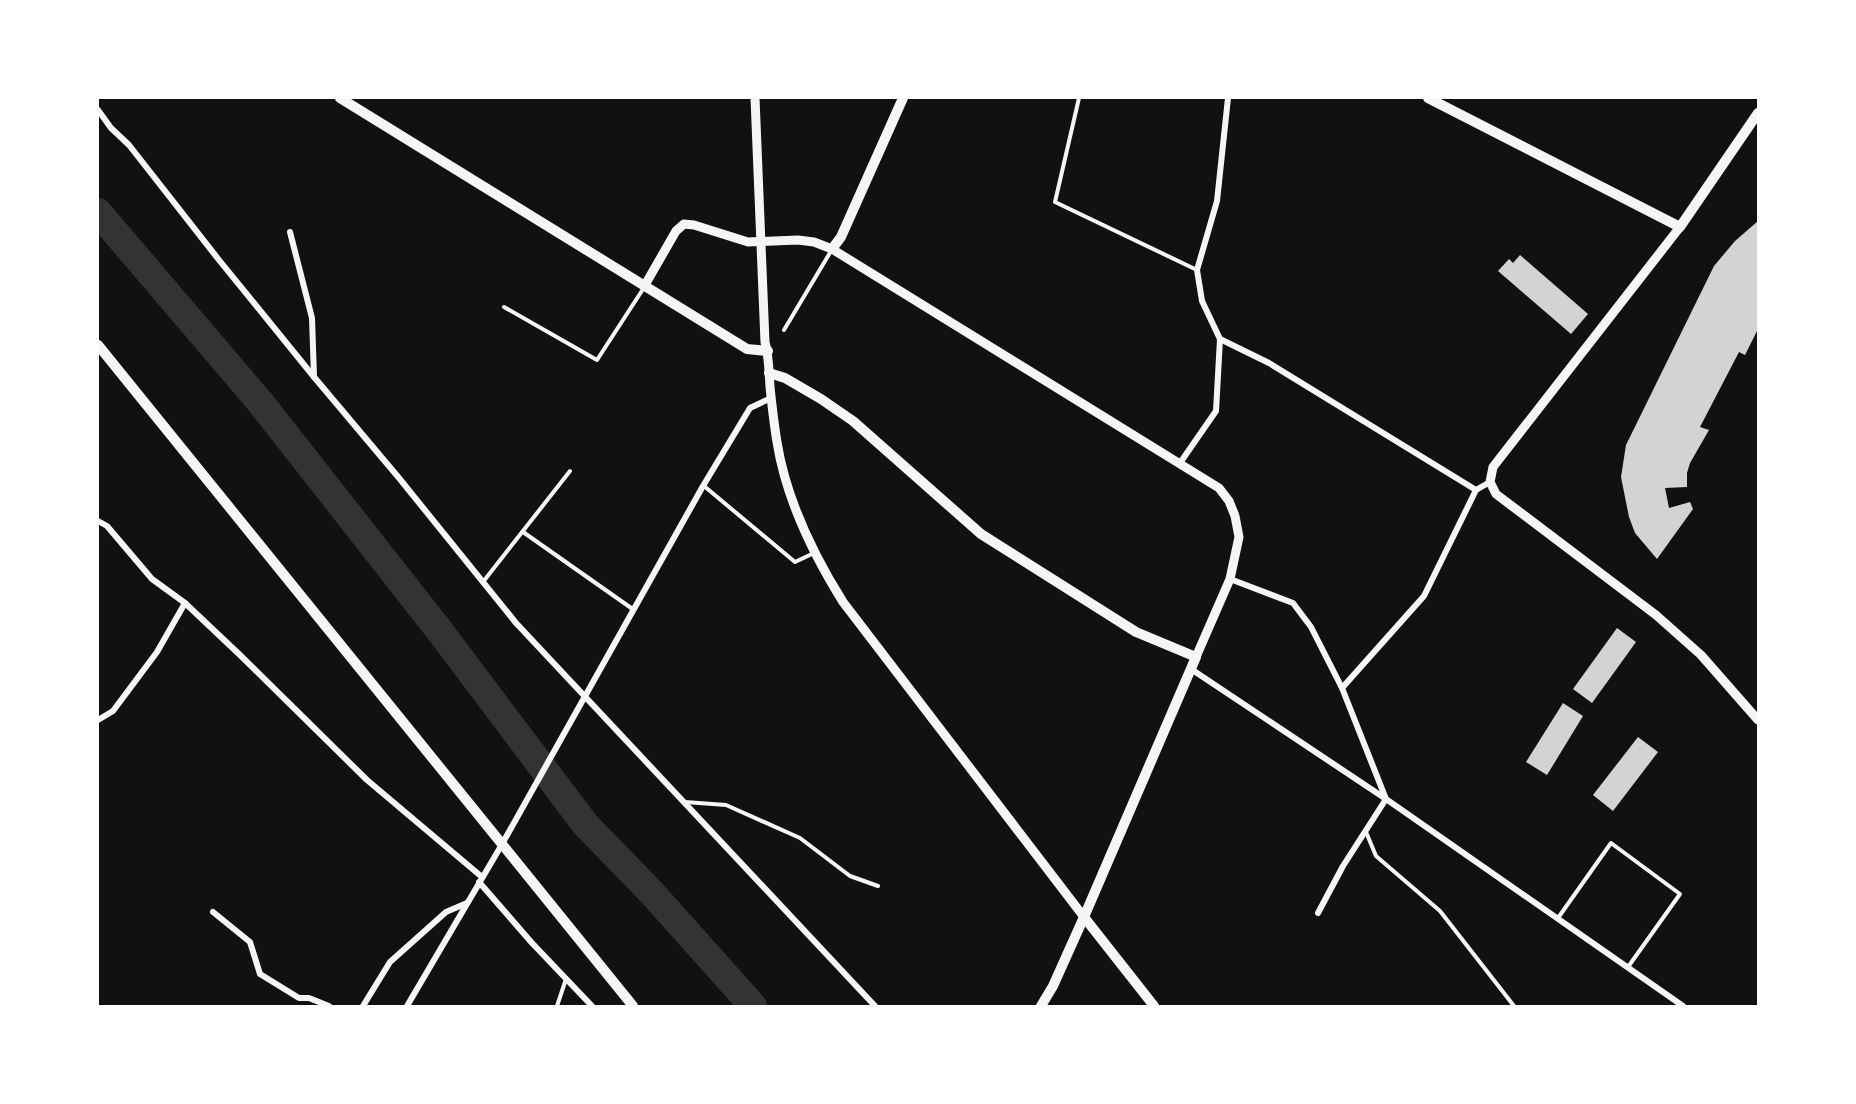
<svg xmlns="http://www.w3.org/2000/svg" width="1856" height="1104" font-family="Cabin,sans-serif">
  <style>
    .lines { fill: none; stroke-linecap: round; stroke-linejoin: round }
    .river { stroke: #333; stroke-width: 28 }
    .building { fill: #d3d3d3 }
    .service { stroke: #f5f5f5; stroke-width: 4 }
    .minor { stroke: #f5f5f5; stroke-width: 6 }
    .tertiary { stroke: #f5f5f5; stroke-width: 9 }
    .secondary { stroke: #f5f5f5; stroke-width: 10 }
  </style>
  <rect width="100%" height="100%" fill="#111"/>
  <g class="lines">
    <polyline class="river" points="98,212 260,402 439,630 585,824 652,893 753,1006"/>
  </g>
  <g class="building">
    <polygon points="1758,221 1758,329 1745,355 1739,352 1700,427 1709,430 1690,463 1687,473 1687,487 1665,488 1669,508 1690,502 1693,509 1657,559 1635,533 1629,517 1621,477 1626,445 1714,266 1735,241"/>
    <polygon points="1520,255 1588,314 1571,334 1498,271 1509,259 1513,263"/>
    <polygon points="1617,628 1636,642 1592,703 1573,689"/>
    <polygon points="1563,703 1583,716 1547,775 1526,762"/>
    <polygon points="1638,737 1658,752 1613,811 1593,795"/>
  </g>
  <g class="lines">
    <g class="service">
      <polyline points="1079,98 1055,202 1197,270"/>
      <polyline points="504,307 597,360 645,286"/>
      <polyline points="784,330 831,251"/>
      <polyline points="704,486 795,562 814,553"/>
      <polyline points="523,532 634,610"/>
      <polyline points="483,582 570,471"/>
      <polyline points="685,802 726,805 800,838 850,876 878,886"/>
      <polyline points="1366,832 1376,856 1440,911 1514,1006"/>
      <polyline points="1558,918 1611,843 1680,894 1628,967"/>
      <polyline points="557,1006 566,979"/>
    </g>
    <g class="minor">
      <polyline points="98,110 111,128 129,145 219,260 314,377 399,478 516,623 875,1006"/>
      <polyline points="290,232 312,318 314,377"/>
      <polyline points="1220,339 1269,363 1476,490"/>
      <polyline points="1180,463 1216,411 1220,339 1202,301 1197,270 1217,201 1228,98"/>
      <polyline points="98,521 107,526 152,579 185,603 240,655 367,780 482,877"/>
      <polyline points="1230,579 1293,603 1311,627 1342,688 1386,799 1343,866 1318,913"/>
      <polyline points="1191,669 1386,799 1683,1006"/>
      <polyline points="1342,688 1424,596 1476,490 1490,482"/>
      <polyline points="98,720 113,711 157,652 185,603"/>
      <polyline points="479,882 532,943 592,1006"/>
      <polyline points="213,912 250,942 260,974 299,998 309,998 329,1006"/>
      <polyline points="363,1006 390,962 446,912 467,903"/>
      <polyline points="407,1006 501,846 703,486 750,408 771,398"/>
    </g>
    <g class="tertiary">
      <path d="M755,98L765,342C769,357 769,372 770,387C772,406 774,424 777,442C786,499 813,554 843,602L1084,917"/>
      <polyline points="1680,227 1493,467 1490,482 1496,494 1656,615 1701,655 1758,720"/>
      <polyline points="645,285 676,231 684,224 694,225 748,242 798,240 814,242 832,249 1219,488 1229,501 1235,516 1239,537 1230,579 1196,657"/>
    </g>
    <g class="secondary">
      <polyline points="340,98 747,349 768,351"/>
      <polyline points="1428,98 1680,227 1758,113"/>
      <polyline points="832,249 841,237 903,98"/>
      <polyline points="98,345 633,1006"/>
      <polyline points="769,373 785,378 821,399 853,421 981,534 1136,632 1196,657 1084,917 1053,986 1041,1006"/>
      <polyline points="1084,917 1154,1006"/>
    </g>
  </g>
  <rect width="1856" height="1104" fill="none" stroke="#ffffff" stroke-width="198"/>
</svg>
